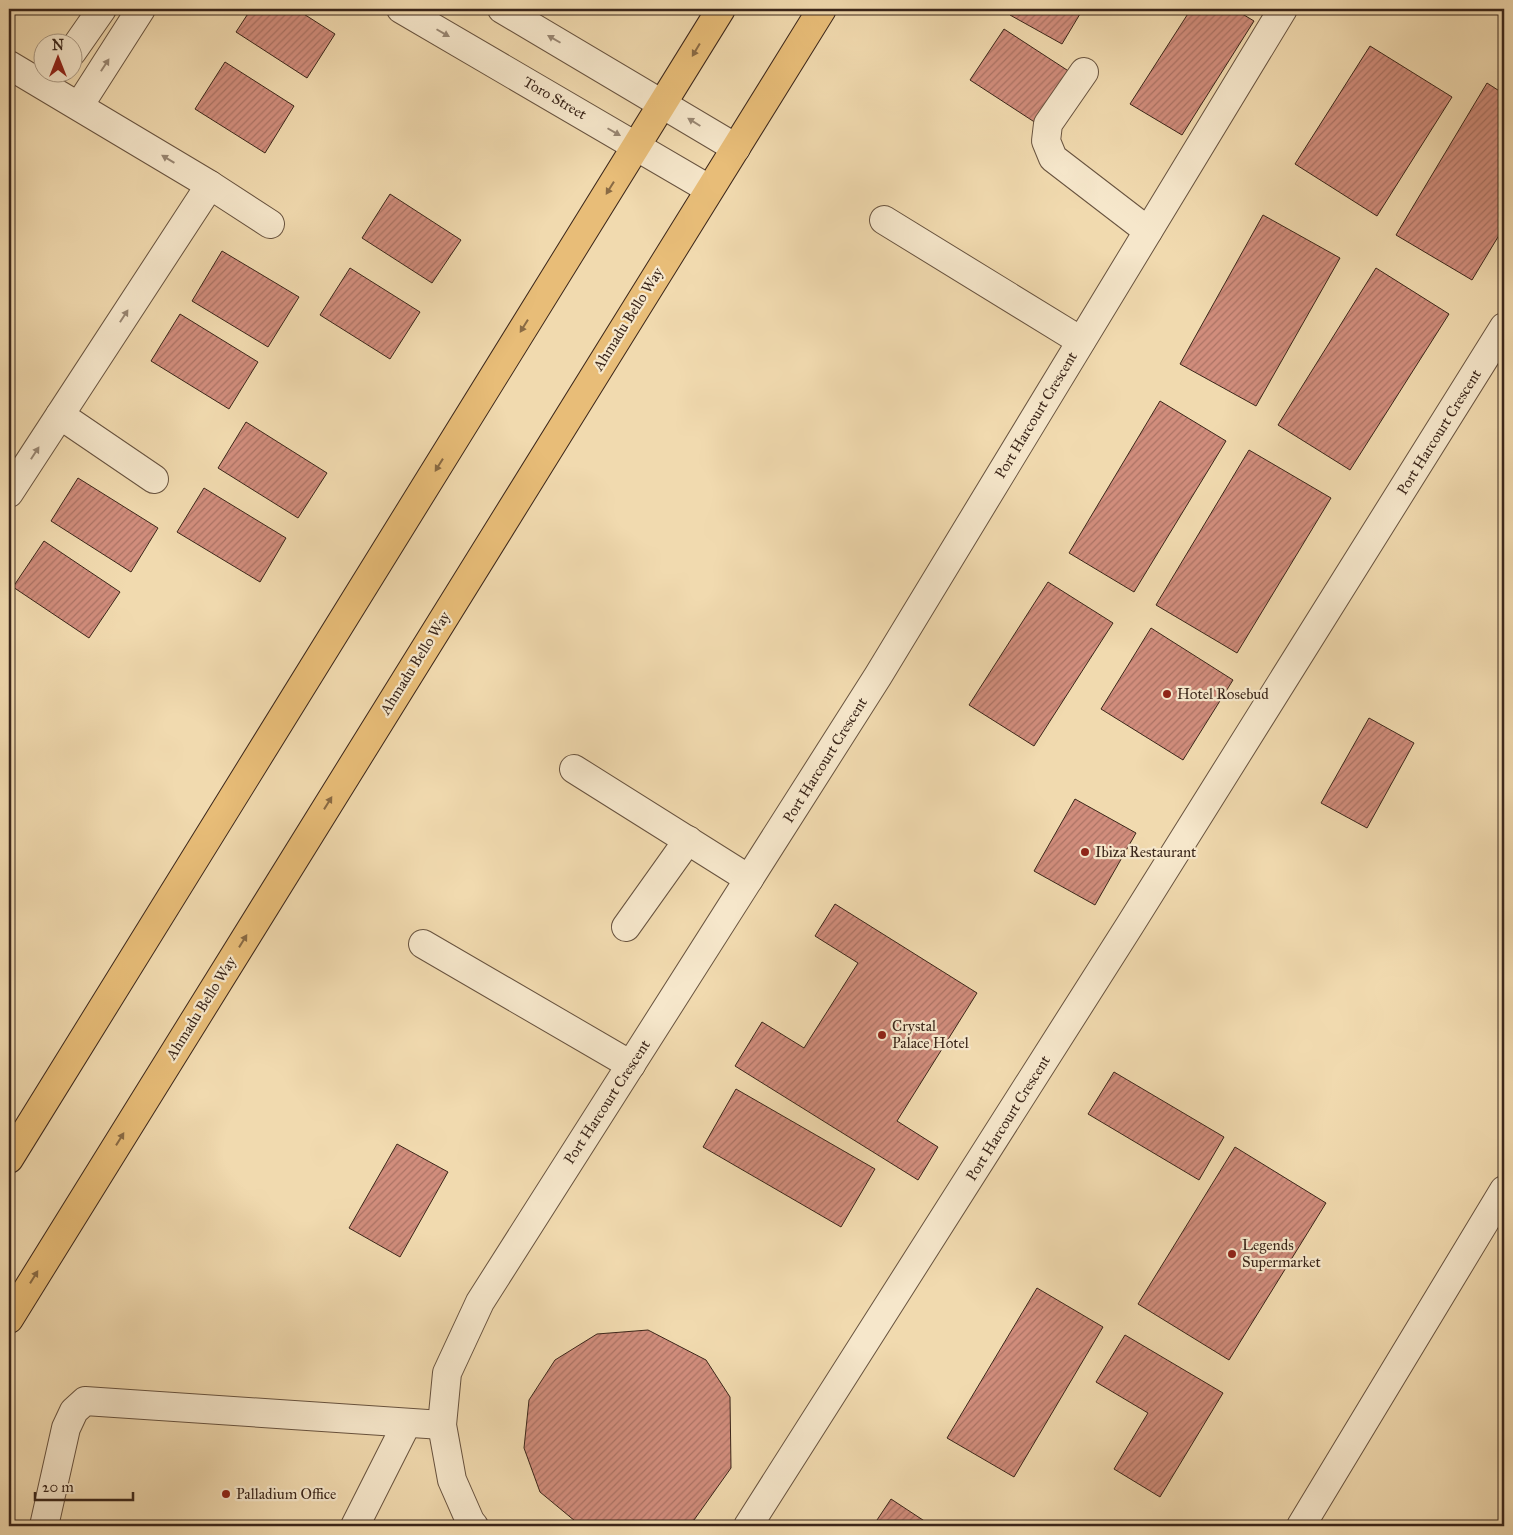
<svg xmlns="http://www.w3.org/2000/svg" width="1513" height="1535" font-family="'IM FELL Great Primer',serif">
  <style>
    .building { fill: url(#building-hatch); stroke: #3b261a }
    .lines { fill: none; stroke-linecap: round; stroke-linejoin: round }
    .minor-casing { stroke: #68533f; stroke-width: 30 }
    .major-casing { stroke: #3b261a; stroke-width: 30 }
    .minor { stroke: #f6e7cb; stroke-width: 28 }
    .major { stroke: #e8bd78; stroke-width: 28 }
    .oneway { fill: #988672 }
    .oneway2 { fill: #896a44 }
    .poi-dot { fill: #8f2418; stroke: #f6e7cb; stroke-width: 2 }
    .labels { text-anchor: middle; stroke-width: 4.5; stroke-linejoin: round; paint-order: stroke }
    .street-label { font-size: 15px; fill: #3b261a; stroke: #f6e7cb }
    .poi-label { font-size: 15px; fill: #3b261a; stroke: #f6e7cb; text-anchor: start }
  </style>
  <defs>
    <pattern id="building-hatch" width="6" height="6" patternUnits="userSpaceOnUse" patternTransform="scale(1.25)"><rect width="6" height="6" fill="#d18d7c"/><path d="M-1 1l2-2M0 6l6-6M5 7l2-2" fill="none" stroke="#ab7365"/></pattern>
  </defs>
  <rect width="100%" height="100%" fill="#f1daaf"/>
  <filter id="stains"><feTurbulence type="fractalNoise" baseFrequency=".004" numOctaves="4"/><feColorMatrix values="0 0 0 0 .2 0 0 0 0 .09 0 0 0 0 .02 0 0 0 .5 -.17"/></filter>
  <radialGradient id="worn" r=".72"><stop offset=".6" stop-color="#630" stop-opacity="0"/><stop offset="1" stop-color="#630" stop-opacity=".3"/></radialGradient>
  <g class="building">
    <polygon points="251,9 296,9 335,34 307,78 236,32"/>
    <polygon points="1013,9 1083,9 1062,44 1010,15"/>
    <polygon points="1191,9 1234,9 1254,21 1182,135 1130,104"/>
    <polygon points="1004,29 1070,72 1036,123 970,80"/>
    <polygon points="1370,46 1452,97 1377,216 1295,164"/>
    <polygon points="225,62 294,106 265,153 195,109"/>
    <polygon points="1487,83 1504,94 1504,227 1472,280 1396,235"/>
    <polygon points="390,194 461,240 432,283 362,238"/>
    <polygon points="1263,215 1340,258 1256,406 1180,364"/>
    <polygon points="222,251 299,297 268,347 192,301"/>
    <polygon points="350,268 420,312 390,359 320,315"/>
    <polygon points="1376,268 1449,314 1350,470 1278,425"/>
    <polygon points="180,314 258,362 229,409 151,361"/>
    <polygon points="1160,401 1226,441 1134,592 1069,553"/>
    <polygon points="246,422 327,473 298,518 218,468"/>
    <polygon points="1249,450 1331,498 1237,653 1156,605"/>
    <polygon points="78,478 158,528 131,572 51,521"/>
    <polygon points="204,488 286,538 260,582 177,532"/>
    <polygon points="44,541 120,592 89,638 13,587"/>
    <polygon points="1048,582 1113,623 1034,746 969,705"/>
    <polygon points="1151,628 1233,680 1183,760 1101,709"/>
    <polygon points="1369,718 1414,743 1367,828 1321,803"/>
    <polygon points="1075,799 1136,833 1095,905 1034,871"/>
    <polygon points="835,904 977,993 897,1121 938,1147 918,1180 735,1066 762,1022 804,1048 858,963 815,936"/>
    <polygon points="1114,1072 1224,1137 1199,1180 1088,1114"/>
    <polygon points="736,1089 875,1169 841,1227 703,1147"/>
    <polygon points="397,1144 448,1172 400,1257 349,1228"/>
    <polygon points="1235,1147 1326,1203 1229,1360 1138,1304"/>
    <polygon points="1037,1288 1103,1327 1014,1477 947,1438"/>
    <polygon points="648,1330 706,1360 730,1397 731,1468 694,1520 680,1526 581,1526 540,1492 524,1448 529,1400 555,1360 597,1334"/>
    <polygon points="1125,1335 1223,1393 1160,1497 1114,1469 1148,1413 1096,1382"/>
    <polygon points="891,1499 932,1526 873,1526"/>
  </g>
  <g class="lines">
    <g class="minor-casing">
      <g id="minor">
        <polyline points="401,9 709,189"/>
        <polyline points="502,9 736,148"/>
        <polyline points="72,52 102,9"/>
        <polyline points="9,65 210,185 270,224"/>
        <polyline points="1084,72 1048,124 1046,141 1053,158 1148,231"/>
        <polyline points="79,106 141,9"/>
        <polyline points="884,220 1081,341"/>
        <polyline points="60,415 154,479"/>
        <polyline points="9,493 210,185"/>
        <polyline points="574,769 749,879"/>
        <polyline points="626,927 688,840"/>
        <polyline points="423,944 631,1065"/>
        <polyline points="44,1526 66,1428 74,1411 85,1401 442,1425"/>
        <polyline points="355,1526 407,1423"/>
        <polyline points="474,1526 470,1521 452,1480 442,1425 447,1373 480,1302 878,676 1283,9"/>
        <polyline points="748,1526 1130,925 1504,327"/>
        <polyline points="1301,1526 1504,1190"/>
      </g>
    </g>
    <g class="major-casing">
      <g id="major">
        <polyline points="9,1159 721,9"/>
        <polyline points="9,1319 822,9"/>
      </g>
    </g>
    <use href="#minor" class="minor"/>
    <use href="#major" class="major"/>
  </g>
  <defs><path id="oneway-solid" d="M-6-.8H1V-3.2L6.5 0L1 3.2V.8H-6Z" transform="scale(1.25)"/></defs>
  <g class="oneway">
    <use href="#oneway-solid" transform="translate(443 33) rotate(30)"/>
    <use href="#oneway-solid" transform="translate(554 39) rotate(-150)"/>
    <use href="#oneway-solid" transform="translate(105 65) rotate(-57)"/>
    <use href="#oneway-solid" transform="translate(694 122) rotate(-148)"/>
    <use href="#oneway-solid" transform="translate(614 132) rotate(30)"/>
    <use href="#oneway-solid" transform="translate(168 159) rotate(-149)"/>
    <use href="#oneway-solid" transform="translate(124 316) rotate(-57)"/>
    <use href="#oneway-solid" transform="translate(35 453) rotate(-57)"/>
  </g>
  <g class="oneway2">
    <use href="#oneway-solid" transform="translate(696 50) rotate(121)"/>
    <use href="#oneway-solid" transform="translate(610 188) rotate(122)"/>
    <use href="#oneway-solid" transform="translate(524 326) rotate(122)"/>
    <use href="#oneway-solid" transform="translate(439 465) rotate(122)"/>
    <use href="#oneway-solid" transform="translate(328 803) rotate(-58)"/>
    <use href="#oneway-solid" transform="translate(243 941) rotate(-58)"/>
    <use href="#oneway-solid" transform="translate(120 1139) rotate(-58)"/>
    <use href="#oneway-solid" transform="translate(34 1277) rotate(-58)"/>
  </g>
  <g class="poi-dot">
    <circle cx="1167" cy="694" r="5"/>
    <circle cx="1085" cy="852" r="5"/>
    <circle cx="882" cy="1035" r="5"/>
    <circle cx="1232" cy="1254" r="5"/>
    <circle cx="226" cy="1494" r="5"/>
  </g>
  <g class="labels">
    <g class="street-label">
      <text transform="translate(555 98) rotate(30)" y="5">Toro Street</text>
      <text transform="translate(628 319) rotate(-58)" y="5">Ahmadu Bello Way</text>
      <text transform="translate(1036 415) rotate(-59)" y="5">Port Harcourt Crescent</text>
      <text transform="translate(1439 432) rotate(-58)" y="5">Port Harcourt Crescent</text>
      <text transform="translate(415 663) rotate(-58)" y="5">Ahmadu Bello Way</text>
      <text transform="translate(825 760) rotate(-58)" y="5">Port Harcourt Crescent</text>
      <text transform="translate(201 1008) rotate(-58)" y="5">Ahmadu Bello Way</text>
      <text transform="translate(607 1102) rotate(-57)" y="5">Port Harcourt Crescent</text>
      <text transform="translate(1008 1118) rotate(-58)" y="5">Port Harcourt Crescent</text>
    </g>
    <g class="poi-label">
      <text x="1177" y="699">Hotel Rosebud</text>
      <text x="1095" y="857">Ibiza Restaurant</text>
      <text x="892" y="1031">Crystal<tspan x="892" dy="17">Palace Hotel</tspan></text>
      <text x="1242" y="1250">Legends<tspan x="1242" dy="17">Supermarket</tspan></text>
      <text x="236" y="1499">Palladium Office</text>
    </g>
  </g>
  <rect width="1513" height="1535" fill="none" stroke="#f1daaf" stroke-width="30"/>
  <rect x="10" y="10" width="1493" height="1515" fill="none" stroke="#3b261a" stroke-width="2.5"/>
  <rect x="15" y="15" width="1483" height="1505" fill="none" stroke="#3b261a"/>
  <g transform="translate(58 58)"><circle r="24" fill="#f6e7cb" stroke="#ab9a84"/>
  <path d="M0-4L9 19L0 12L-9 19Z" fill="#8f2418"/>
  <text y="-8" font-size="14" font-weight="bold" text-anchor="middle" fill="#3b261a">N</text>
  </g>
  <path d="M35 1492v8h98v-8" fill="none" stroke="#3b261a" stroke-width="2.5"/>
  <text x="42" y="1492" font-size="15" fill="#3b261a" stroke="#f6e7cb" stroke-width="4" paint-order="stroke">20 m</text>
  <rect width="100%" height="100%" filter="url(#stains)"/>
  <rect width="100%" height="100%" fill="url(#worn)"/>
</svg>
